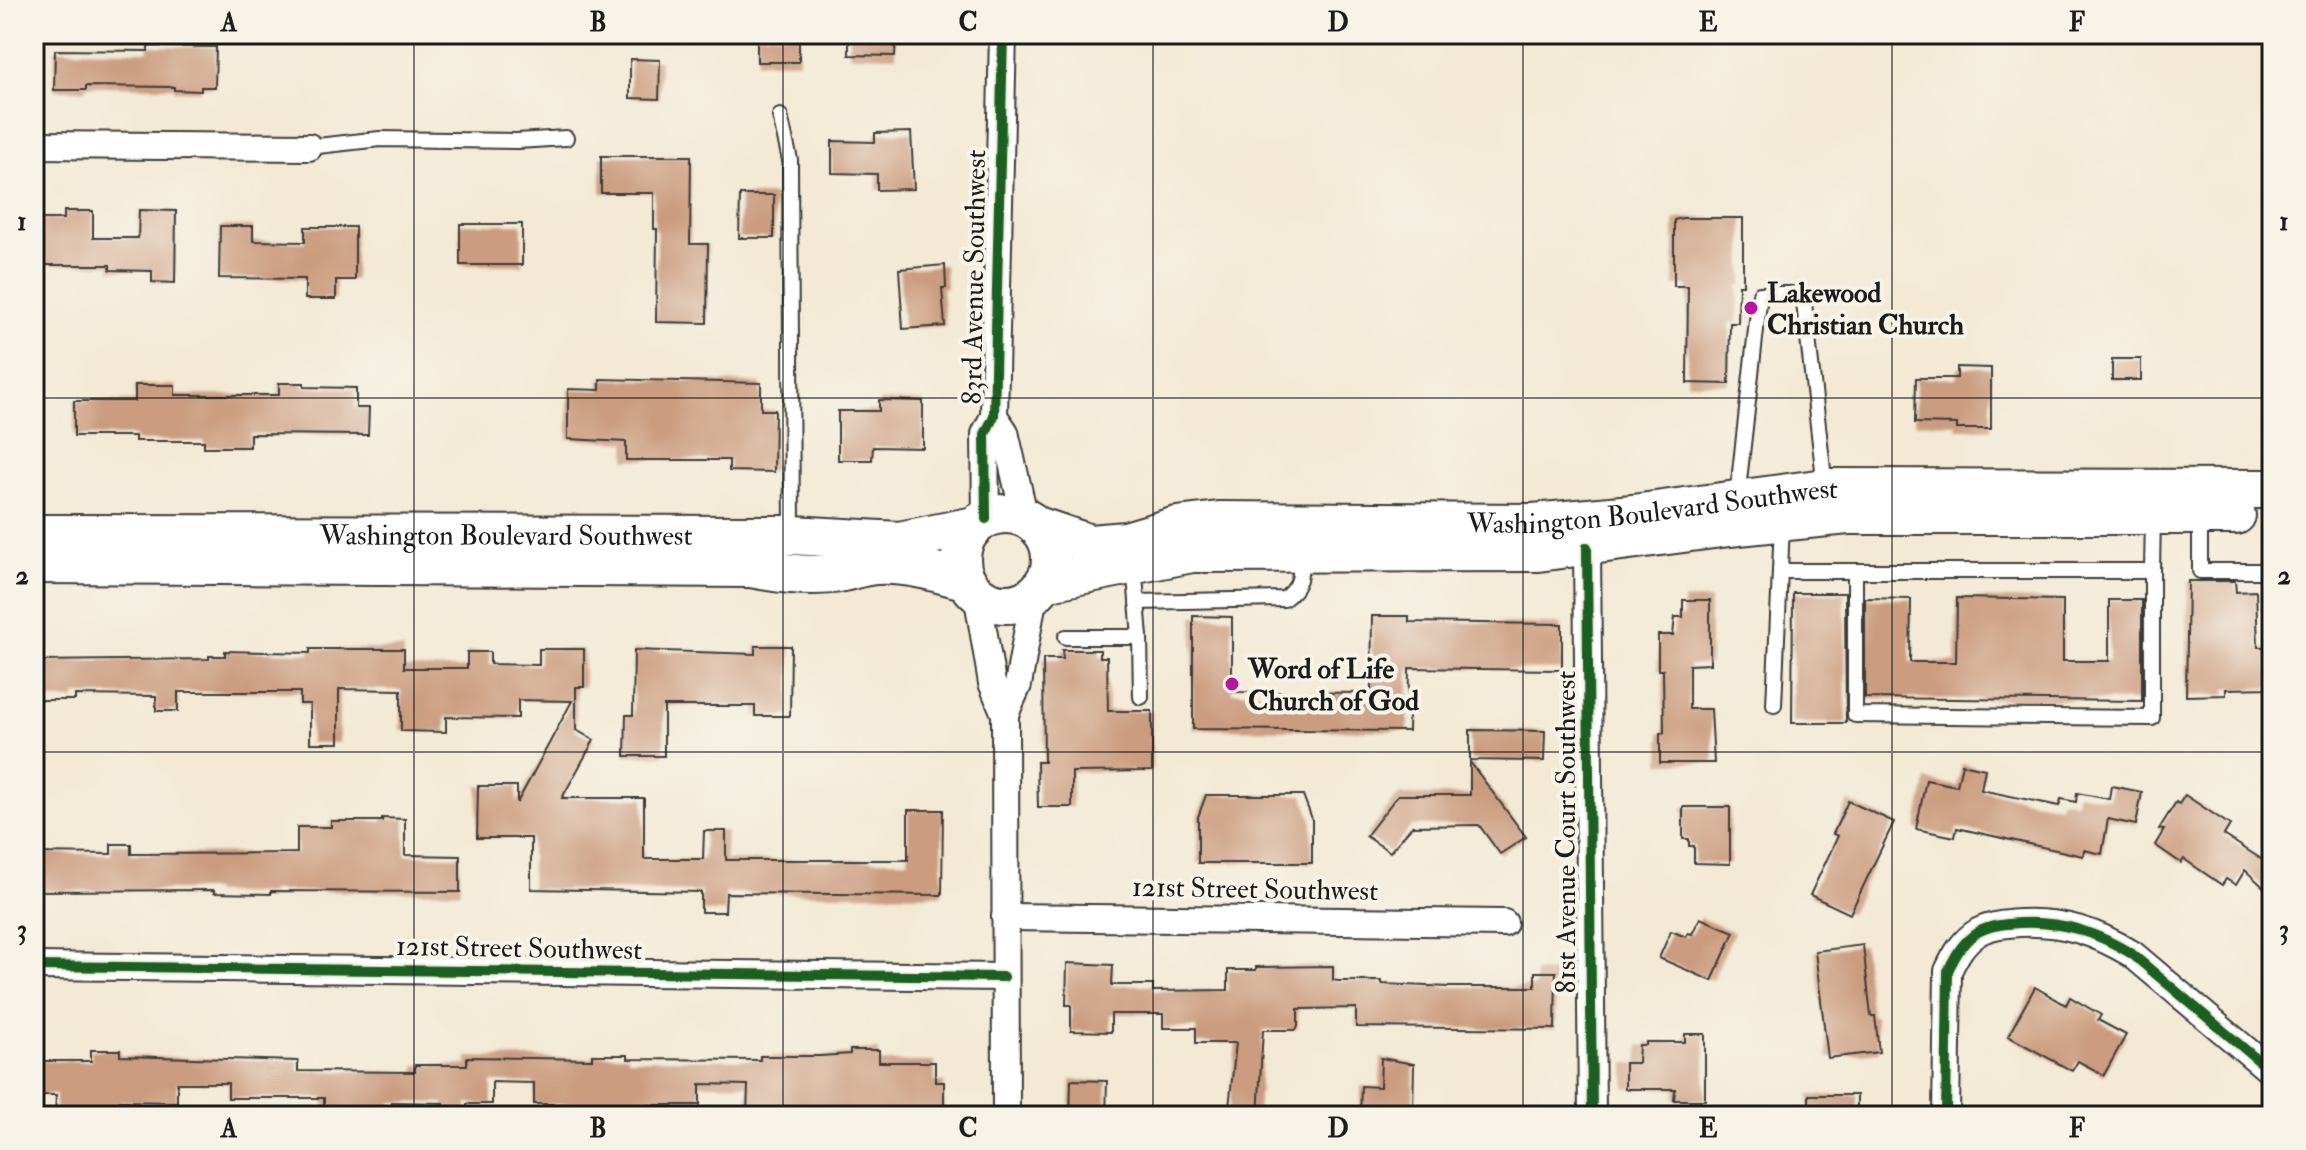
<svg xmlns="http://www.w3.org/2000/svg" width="2306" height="1150" font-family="'IM FELL Double Pica',serif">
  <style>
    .building { fill: #cb9c7f }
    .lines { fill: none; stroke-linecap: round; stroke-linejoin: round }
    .lane-casing { stroke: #3c3b38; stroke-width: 18 }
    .street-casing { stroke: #3c3b38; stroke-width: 30 }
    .secondary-casing { stroke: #3c3b38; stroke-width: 42 }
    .lane { stroke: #fff; stroke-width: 14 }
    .street { stroke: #fff; stroke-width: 26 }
    .secondary { stroke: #fff; stroke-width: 38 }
    .cycleway-casing { stroke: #f7f3e8; stroke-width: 15 }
    .cycleway { stroke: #1b5e20; stroke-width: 10 }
    .grid { fill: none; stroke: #1c1c1c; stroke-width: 2; stroke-opacity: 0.55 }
    .poi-dot { fill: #b5179e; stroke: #f7f3e8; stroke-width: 3 }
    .labels { text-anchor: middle; stroke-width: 8; stroke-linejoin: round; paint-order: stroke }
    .street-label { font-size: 28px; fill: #1c1c1c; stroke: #f7f3e8 }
    .poi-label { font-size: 28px; font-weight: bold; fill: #1c1c1c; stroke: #f7f3e8; text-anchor: start }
    .neatline { fill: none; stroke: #1c1c1c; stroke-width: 3 }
    .grid-label { font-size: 26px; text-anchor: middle; font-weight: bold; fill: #1c1c1c }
  </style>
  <rect width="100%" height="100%" fill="#f7f3e8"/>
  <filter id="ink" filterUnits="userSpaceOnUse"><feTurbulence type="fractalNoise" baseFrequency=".0125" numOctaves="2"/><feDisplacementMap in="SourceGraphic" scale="16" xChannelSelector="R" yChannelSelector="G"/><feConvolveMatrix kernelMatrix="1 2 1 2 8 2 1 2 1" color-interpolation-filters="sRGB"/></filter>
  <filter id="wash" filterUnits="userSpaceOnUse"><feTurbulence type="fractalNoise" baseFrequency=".006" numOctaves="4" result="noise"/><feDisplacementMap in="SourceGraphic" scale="32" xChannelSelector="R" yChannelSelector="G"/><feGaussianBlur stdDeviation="1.8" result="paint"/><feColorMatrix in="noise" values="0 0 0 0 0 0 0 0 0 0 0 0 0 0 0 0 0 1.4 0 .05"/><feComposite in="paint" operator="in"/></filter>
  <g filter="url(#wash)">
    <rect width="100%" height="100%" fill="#f3e9d4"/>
    <g id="blocks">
      <g class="building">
        <rect x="757" y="34" width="42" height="28"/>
        <polygon points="849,34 896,34 895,56 849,55"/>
        <polygon points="148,46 216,47 215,87 201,87 201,91 174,90 174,87 86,86 86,90 54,90 55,50 148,51"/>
        <polygon points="630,59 660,60 659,99 630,98"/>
        <polygon points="911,132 914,189 877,190 877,174 832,173 832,141 875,142 875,133"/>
        <polygon points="601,156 691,156 690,244 708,244 707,323 656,322 657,229 654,229 654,193 601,193"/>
        <polygon points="740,195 774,195 774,238 739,238"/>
        <polygon points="139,210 176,211 175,283 152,282 152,271 110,270 110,265 34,265 34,219 64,219 64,211 93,211 93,238 138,238"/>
        <polygon points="1682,218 1743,218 1743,285 1739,285 1738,323 1730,323 1729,384 1687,383 1688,286 1674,286 1674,220"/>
        <rect x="460" y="224" width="62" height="41"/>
        <polygon points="220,226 253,226 253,241 305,242 305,227 355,227 355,280 336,280 336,299 305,299 305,279 219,278"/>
        <polygon points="945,265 946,288 942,288 945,326 903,329 899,269"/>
        <rect x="2112" y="359" width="29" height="21"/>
        <polygon points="1957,367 1991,368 1991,429 1957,429 1957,424 1915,423 1916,378 1957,378"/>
        <polygon points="600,379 761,383 761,410 775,410 774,472 729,471 729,460 626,460 626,442 568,439 568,389 600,390"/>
        <polygon points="279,383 304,383 304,387 356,388 356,408 369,408 368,435 250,434 250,447 204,447 204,441 135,441 135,436 74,436 74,401 135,401 135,385 175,385 175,395 279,395"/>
        <polygon points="879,400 923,401 923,448 873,447 872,460 838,460 838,411 879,411"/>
        <polygon points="2188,581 2235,581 2236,592 2256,591 2258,647 2272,647 2272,688 2226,689 2226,695 2186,696"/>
        <polygon points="1793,593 1845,593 1846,723 1792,723"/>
        <polygon points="1865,598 1911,599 1910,662 1956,662 1957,598 2063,600 2063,661 2109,661 2109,600 2142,600 2142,701 1865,698"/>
        <polygon points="1683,600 1710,600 1710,664 1689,665 1689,709 1711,709 1714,763 1660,763 1660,733 1664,733 1663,670 1658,670 1658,635 1673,635 1675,617 1683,617"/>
        <polygon points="1193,616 1232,617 1232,692 1371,693 1372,616 1409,616 1409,622 1562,624 1562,670 1409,668 1408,731 1193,729"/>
        <polygon points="755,646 791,646 790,716 755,716 755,706 664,706 664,756 625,756 626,715 633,715 634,650 755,654"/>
        <polygon points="310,649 404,649 404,668 467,668 467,652 490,652 490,664 539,665 539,649 584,649 584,687 576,687 576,730 594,740 562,798 644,798 644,859 703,859 704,831 726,831 726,860 908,860 908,810 943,810 942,895 726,893 725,912 701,912 701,892 531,889 531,838 477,838 478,786 517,786 517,803 572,701 518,700 518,718 446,717 446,732 401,731 401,690 339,689 339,743 310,743 310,704 300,704 300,692 178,692 178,711 156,711 156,696 75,695 75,700 34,700 34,661 209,659 209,656 225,656 225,651 310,653"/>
        <polygon points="1062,650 1100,650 1100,657 1107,657 1108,711 1152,711 1152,771 1072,772 1072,807 1038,807 1037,762 1044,762 1043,659 1063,659"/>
        <polygon points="1470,730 1545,731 1544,761 1470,760"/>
        <polygon points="1470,762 1526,837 1500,854 1479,825 1412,826 1390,852 1366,836 1398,795 1470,795"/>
        <polygon points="1962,764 1985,769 1981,790 2059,806 2061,799 2076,802 2077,793 2109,799 2111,786 2142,792 2136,825 2108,819 2102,854 2084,850 2083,856 1957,828 1955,837 1916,829 1926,780 1957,786"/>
        <polygon points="1206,795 1303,795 1312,819 1312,863 1198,863 1198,817"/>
        <polygon points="2185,795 2230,825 2224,835 2272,866 2272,895 2245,870 2236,885 2226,879 2222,885 2184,859 2181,863 2155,845 2164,830 2159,829 2176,802 2179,804"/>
        <polygon points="1848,801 1894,822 1850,914 1810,895 1838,836 1833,834"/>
        <polygon points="1683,807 1730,807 1730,864 1694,863 1694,846 1689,846 1689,839 1683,839"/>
        <polygon points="382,818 405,819 405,855 460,856 460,892 271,891 271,894 214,893 214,890 34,891 34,853 111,854 111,844 131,844 131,854 297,853 297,827 331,827 331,821 382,821"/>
        <polygon points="1700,918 1734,932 1712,981 1659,958 1671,931 1686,937 1688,933 1692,934"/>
        <polygon points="1863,945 1871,1016 1875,1016 1879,1052 1828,1058 1815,951"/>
        <polygon points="1067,963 1113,965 1112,985 1153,985 1153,991 1228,990 1228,970 1256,970 1256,967 1333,966 1333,980 1338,981 1382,981 1382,984 1450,987 1535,987 1535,972 1556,972 1555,1029 1356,1027 1356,1008 1298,1009 1298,1026 1296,1030 1263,1030 1258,1116 1228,1116 1236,1043 1196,1043 1196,1028 1163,1028 1163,1014 1111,1014 1111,1032 1071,1031 1071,1005 1066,1005"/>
        <polygon points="2035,987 2066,1005 2070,997 2101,1015 2098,1020 2126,1035 2104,1075 2078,1061 2072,1071 2008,1036"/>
        <polygon points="1685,1034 1705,1034 1705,1100 1674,1100 1675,1089 1625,1089 1625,1063 1638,1063 1639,1045 1646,1045 1646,1042 1685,1042"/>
        <polygon points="91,1050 120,1050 120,1056 298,1061 298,1071 415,1072 415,1065 467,1065 467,1057 592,1059 592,1055 628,1055 628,1059 760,1060 760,1056 820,1056 850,1054 850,1050 879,1050 879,1062 935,1062 935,1082 944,1082 944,1116 747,1116 748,1085 700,1084 700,1105 641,1105 641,1114 592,1114 592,1104 534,1104 534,1083 492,1082 492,1104 467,1104 467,1116 444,1116 444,1103 392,1102 392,1109 324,1108 324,1098 228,1098 228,1083 177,1083 177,1102 120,1101 120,1113 82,1113 82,1116 55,1116 56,1095 34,1095 34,1061 91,1061"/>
        <polygon points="1381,1058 1414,1064 1413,1116 1360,1116 1361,1086 1380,1087"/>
        <polygon points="1071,1080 1107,1081 1106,1116 1070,1116"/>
        <rect x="1809" y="1095" width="48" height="21"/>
      </g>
    </g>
  </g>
  <g filter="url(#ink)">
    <use href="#blocks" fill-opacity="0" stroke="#3c3b38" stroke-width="2"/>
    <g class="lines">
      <g class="lane-casing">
        <g id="lane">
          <polyline points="780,116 790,160 792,534"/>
          <polyline points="309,147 380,139 517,141 566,138"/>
          <polyline points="1734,498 1739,481 1760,294 1803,294 1825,487"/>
          <polyline points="2200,515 2200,571 2272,571"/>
          <polyline points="1782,523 1780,571 2152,571 2153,515"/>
          <polyline points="1855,571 1855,715 2152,718 2152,571"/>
          <path d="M1137,602L1284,599C1302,586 1301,574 1300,553"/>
          <polyline points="1066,637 1140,637 1134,564"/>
          <polyline points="1140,637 1141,697"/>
          <polyline points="1774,705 1780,571"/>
        </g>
      </g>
      <g class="street-casing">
        <g id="street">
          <polyline points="34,145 309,147"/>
          <polyline points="994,416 1005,432 1025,519"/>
          <polyline points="986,519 985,434 994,416 1003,34"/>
          <polyline points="1587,547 1592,1116"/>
          <polyline points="977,593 992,683 1005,714"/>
          <polyline points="1005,917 1504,923"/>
          <polyline points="34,966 1004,977"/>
          <polyline points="1006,1116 1005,714 1018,685 1034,594"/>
          <path d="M1946,1116L1948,971C1955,956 1963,941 1978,932C1991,925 2006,924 2020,923C2063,921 2096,932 2132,954L2272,1072"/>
        </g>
      </g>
      <g class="secondary-casing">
        <g id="secondary">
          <circle cx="1006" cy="559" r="45"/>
          <path id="s1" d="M1037,526L1090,544L1126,541L1177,526L1219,521L1533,523L1633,514L1825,488L2272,489"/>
          <path id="s2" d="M34,534L792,535L899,541L975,526"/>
          <path d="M34,564L751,568C778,573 805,577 832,574C847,572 861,566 875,565C907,563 937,572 967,581"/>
          <polyline points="1044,582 1192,553 1538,552 1729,527 1848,515 2236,515"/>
        </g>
      </g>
      <use href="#lane" class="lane"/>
      <use href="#street" class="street"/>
      <use href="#secondary" class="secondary"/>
      <g class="cycleway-casing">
        <g id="cycleway">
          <polyline points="986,519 985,434 994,416 1003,34"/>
          <polyline points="1587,547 1592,1116"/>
          <polyline points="34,966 1004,977"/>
          <path d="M1946,1116L1948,971C1955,956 1963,941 1978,932C1991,925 2006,924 2020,923C2063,921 2096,932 2132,954L2272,1072"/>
        </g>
      </g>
      <use href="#cycleway" class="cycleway"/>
    </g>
  </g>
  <path class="grid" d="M414,34V1116M783,34V1116M1153,34V1116M1523,34V1116M1892,34V1116M34,398H2272M34,752H2272"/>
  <g class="poi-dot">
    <circle cx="1751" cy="308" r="8"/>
    <circle cx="1232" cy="684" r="8"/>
  </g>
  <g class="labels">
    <g class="street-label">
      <text transform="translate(973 277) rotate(-89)" y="10">83rd Avenue Southwest</text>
      <text dy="10" stroke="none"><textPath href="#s1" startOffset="622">Washington Boulevard Southwest</textPath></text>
      <text dy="10" stroke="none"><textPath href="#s2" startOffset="472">Washington Boulevard Southwest</textPath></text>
      <text transform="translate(1565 832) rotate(-90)" y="10">81st Avenue Court Southwest</text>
      <text transform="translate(1255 888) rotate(1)" y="10">121st Street Southwest</text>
      <text transform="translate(519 947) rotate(1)" y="10">121st Street Southwest</text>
    </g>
    <g class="poi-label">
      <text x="1767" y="302">Lakewood<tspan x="1767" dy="32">Christian Church</tspan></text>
      <text x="1248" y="678">Word of Life<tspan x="1248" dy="32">Church of God</tspan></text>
    </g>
  </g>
  <rect width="2306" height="1150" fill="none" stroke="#f7f3e8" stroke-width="88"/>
  <rect x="44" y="44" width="2218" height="1062" class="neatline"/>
  <g class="grid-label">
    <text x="229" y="31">A</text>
    <text x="598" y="31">B</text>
    <text x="968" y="31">C</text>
    <text x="1338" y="31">D</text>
    <text x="1708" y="31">E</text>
    <text x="2077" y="31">F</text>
    <text x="22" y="230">1</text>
    <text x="2284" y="230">1</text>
    <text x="22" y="584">2</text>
    <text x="2284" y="584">2</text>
    <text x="22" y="938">3</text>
    <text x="2284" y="938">3</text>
    <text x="229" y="1137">A</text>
    <text x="598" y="1137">B</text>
    <text x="968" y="1137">C</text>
    <text x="1338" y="1137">D</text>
    <text x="1708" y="1137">E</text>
    <text x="2077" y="1137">F</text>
  </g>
</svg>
